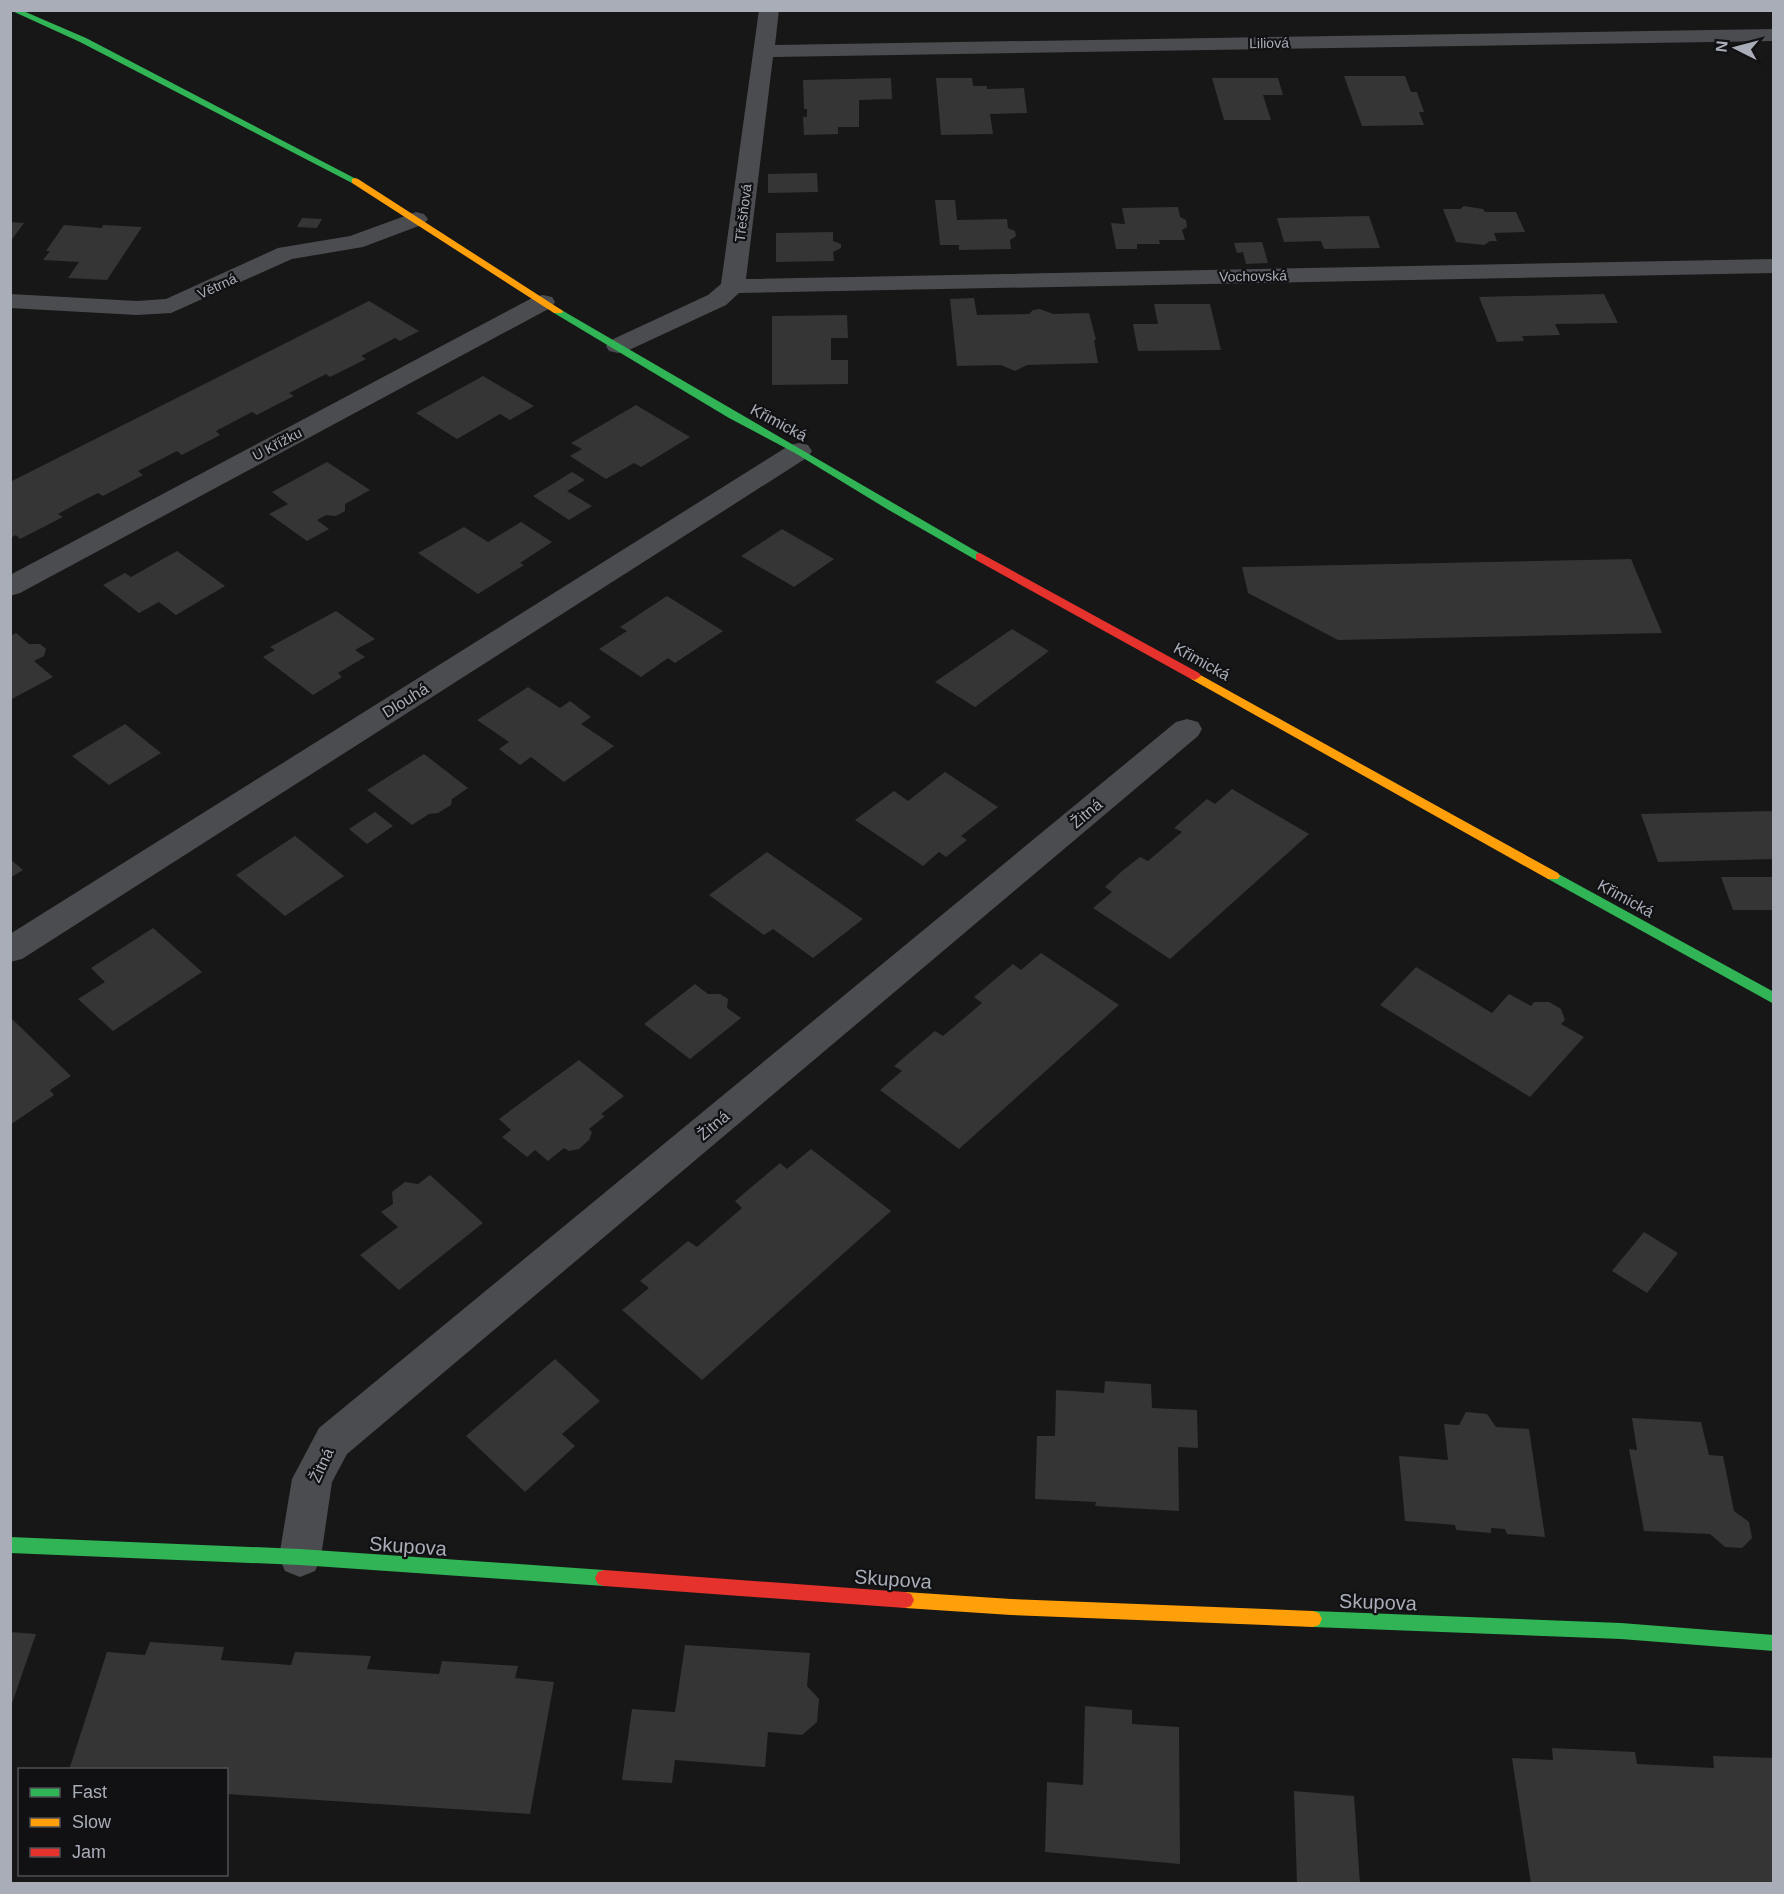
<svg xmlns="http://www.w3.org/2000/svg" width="1784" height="1894" font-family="Arial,sans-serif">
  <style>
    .building { fill: #353536 }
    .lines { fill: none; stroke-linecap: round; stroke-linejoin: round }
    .street { fill: #4b4c50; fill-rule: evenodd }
    .fast { fill: #30b455; fill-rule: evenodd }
    .slow { fill: #ff9f0a; fill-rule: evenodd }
    .jam { fill: #e5322d; fill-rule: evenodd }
    .labels { text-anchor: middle; stroke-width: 4.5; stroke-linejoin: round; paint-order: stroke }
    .far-street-label { font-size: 14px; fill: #a8adb8; stroke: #111113 }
    .street-label { font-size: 16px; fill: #a8adb8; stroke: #111113 }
    .near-street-label { font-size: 20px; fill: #a8adb8; stroke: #111113 }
  </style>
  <rect width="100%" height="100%" fill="#171717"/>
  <g class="building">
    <polygon points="1344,76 1405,76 1411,92 1417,92 1424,112 1419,112 1424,125 1362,126"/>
    <polygon points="891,78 892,99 859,100 859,127 838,127 838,134 804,135 803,117 807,117 807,109 804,109 803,80"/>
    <polygon points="936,78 972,78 973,86 987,86 987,89 1024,88 1027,113 990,114 993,134 941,135"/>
    <polygon points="1212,78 1278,78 1283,95 1263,95 1271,120 1224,120"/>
    <polygon points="817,173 818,192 768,193 768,174"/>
    <polygon points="935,200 955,200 957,220 1007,219 1008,228 1015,231 1016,236 1010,240 1011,249 959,250 959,245 940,245"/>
    <polygon points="1464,206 1483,209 1485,212 1516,212 1525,232 1494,233 1497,241 1490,241 1484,245 1456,242 1443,209 1460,209"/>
    <polygon points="1178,207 1180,217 1186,220 1187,227 1182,230 1185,240 1159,240 1160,244 1137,244 1137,249 1116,249 1111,223 1125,224 1122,208"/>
    <polygon points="1369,216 1380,248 1324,249 1321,241 1284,242 1277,218"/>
    <polygon points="302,218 322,219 317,228 297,227"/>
    <polygon points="10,222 24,223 10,242"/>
    <polygon points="64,225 102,228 103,225 142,227 107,280 68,278 79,262 43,260 50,251 46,251"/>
    <polygon points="833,232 833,241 841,244 841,248 833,252 834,261 776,262 776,233"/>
    <polygon points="1262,242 1268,263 1246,264 1243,252 1237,253 1234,243"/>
    <polygon points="1604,294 1618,323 1555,324 1560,335 1522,336 1524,341 1497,342 1479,297"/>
    <polygon points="974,298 977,315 1029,314 1033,310 1040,309 1053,314 1089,313 1096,340 1094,340 1098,363 1027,365 1015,371 1001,365 957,366 950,299"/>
    <polygon points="369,301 419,331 400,341 395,338 361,356 366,359 330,377 326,374 289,393 294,396 276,405 257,415 252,412 216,431 220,435 182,455 177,451 138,471 143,475 103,496 98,493 78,503 58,514 63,517 20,539 16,535 10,538 10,482"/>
    <polygon points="1154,304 1210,304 1221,350 1138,351 1133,324 1158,324"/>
    <polygon points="847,315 848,338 831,338 831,360 848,360 848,384 772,385 772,316"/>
    <polygon points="483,376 534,406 510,420 500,414 457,439 416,413"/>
    <polygon points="636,405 690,437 641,467 634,463 606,479 570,456 582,449 571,443"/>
    <polygon points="327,462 370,490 345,504 345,511 336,516 326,515 317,520 329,529 307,541 269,514 288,504 272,492"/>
    <polygon points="572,472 585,480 567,491 592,506 569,520 533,496"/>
    <polygon points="521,522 552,542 520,563 524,565 478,594 418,553 464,527 488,542"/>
    <polygon points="782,529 834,559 794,587 741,556"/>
    <polygon points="177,551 225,586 176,615 159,602 139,613 103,585 125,573 131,577"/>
    <polygon points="1631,559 1662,633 1338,640 1248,593 1242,567"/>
    <polygon points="667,596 723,631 675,663 668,658 641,677 599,649 627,631 620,627"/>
    <polygon points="336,611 375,639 355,650 365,657 338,673 342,677 313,695 263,657 275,650 270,647"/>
    <polygon points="1012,629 1049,651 975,707 935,682"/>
    <polygon points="16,633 29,644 40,644 46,649 44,656 34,661 53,677 10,700 10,636"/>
    <polygon points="528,687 560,708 570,701 591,717 581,724 614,746 564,782 531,757 520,765 499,749 509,742 477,720"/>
    <polygon points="125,724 161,753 109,785 72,756"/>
    <polygon points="424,754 468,788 452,799 451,805 438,813 429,814 412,825 367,790"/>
    <polygon points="945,772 998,807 961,836 967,840 946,857 939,852 923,866 855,820 894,791 908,801"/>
    <polygon points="1232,789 1309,834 1170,959 1093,908 1112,892 1105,887 1122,871 1140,857 1148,861 1182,832 1174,828 1207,799 1215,804"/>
    <polygon points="1774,811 1774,859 1658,862 1641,814"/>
    <polygon points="375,812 393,826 367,844 349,829"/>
    <polygon points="295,836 344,876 285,916 236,875"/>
    <polygon points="767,852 863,919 813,958 773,929 764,935 709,895"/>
    <polygon points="10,859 23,870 10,878"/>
    <polygon points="1721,877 1774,877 1774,910 1733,910"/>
    <polygon points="153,928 202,972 113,1031 78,999 105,982 91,968"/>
    <polygon points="1041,953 1119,1005 959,1149 880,1090 902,1071 894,1066 935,1031 943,1036 962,1020 982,1003 974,997 1013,964 1021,970"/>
    <polygon points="1416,967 1492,1013 1509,994 1531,1006 1534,1002 1549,1002 1561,1009 1565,1020 1561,1024 1584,1037 1530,1097 1380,1005"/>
    <polygon points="695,984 708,994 720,994 728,999 727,1008 741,1018 690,1059 644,1024"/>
    <polygon points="12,1019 71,1076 50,1090 54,1095 10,1125 10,1020"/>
    <polygon points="579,1060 624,1096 601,1114 605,1116 589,1129 592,1132 589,1140 579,1149 569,1151 564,1148 548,1161 535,1150 527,1157 502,1137 511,1130 499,1119"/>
    <polygon points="811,1149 891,1211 702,1380 622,1310 649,1288 640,1281 688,1241 697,1247 742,1208 735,1201 780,1163 787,1169"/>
    <polygon points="430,1175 483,1223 399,1290 360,1255 398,1227 381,1212 393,1204 392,1192 405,1182 418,1184"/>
    <polygon points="1644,1232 1678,1253 1647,1293 1612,1271"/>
    <polygon points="555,1359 600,1401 562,1434 575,1446 525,1492 466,1436"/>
    <polygon points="1105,1381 1151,1384 1152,1408 1197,1410 1198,1448 1178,1447 1179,1511 1095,1506 1096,1502 1035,1499 1037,1436 1055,1436 1056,1390 1104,1393"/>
    <polygon points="1466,1412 1487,1414 1496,1427 1529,1429 1545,1537 1507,1534 1505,1529 1491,1528 1491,1533 1456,1530 1455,1525 1405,1521 1399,1456 1448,1460 1444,1424 1459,1425"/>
    <polygon points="1632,1418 1701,1422 1709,1455 1723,1456 1734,1511 1749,1522 1752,1538 1742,1548 1725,1547 1710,1534 1644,1531 1629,1449 1637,1450"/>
    <polygon points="10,1632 36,1634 11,1706 10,1706"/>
    <polygon points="150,1642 224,1647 221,1660 291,1665 295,1652 371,1656 367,1669 439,1674 442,1661 518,1666 515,1678 554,1682 530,1814 226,1794 226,1770 69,1770 107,1652 145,1655"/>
    <polygon points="685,1645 810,1653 807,1686 819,1699 817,1722 802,1735 768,1732 765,1767 675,1760 672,1783 622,1780 632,1709 675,1712"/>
    <polygon points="1085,1706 1132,1710 1132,1724 1179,1727 1180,1864 1045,1852 1047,1782 1083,1785"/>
    <polygon points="1552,1748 1635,1752 1637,1764 1676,1766 1714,1768 1713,1756 1774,1758 1774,1884 1531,1884 1512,1758 1553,1760"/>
    <polygon points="1294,1791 1354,1796 1360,1884 1297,1884"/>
  </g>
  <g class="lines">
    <g class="street">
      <polygon points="759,10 779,10 775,45 1774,29 1774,41 773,57 746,279 1774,259 1774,273 739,293 726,305 627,351 618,353 609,351 606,346 609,341 708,295 721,284"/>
      <polygon points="416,212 424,214 428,219 424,224 363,247 292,259 171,313 137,315 10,308 10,294 137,301 166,299 278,248 350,236"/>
      <polygon points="543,295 552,297 555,302 552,307 20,593 10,596 10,575 534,297"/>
      <polygon points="799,443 808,445 812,451 808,457 22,959 10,962 10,934 790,445"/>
      <polygon points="1187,719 1198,722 1202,729 1198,736 347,1454 332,1482 321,1557 315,1571 300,1577 285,1571 279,1557 292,1479 319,1428 1176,722"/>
    </g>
    <g class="fast">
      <polygon points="10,10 21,10 86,38 360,181 352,183 80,42"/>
      <polygon points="558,308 986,557 984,560 976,560 887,509 795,453 729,418 554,313 554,309"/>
      <polygon points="1553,871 1774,992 1774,1004 1548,879 1546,876 1548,873"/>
      <polygon points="10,1537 300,1549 604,1570 610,1572 613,1578 610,1584 604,1586 300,1565 10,1553"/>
      <polygon points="1313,1611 1621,1623 1774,1635 1774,1651 1621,1639 1313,1627 1307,1625 1304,1619 1307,1613"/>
    </g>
    <g class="slow">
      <polygon points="355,178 358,179 563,311 562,313 554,313 352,183 352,179"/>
      <polygon points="1195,672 1558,873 1560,876 1558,879 1548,879 1191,679 1189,676"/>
      <polygon points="905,1592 1011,1599 1313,1611 1319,1613 1322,1619 1319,1625 1313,1627 1011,1615 905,1608 899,1606 896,1600 899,1594"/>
    </g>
    <g class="jam">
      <polygon points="980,553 1199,673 1201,676 1195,680 1191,679 976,560 976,554"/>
      <polygon points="604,1570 905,1592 911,1594 914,1600 911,1606 905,1608 604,1586 598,1584 595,1578 598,1572"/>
    </g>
  </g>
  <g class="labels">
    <g class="far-street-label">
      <text transform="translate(1269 43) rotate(-1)" y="5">Liliová</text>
      <text transform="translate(743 213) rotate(-83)" y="5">Třešňová</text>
      <text transform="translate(1253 276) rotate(-1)" y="5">Vochovská</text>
      <text transform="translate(217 286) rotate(-25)" y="5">Větrná</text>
      <text transform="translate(277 444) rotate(-28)" y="5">U Křížku</text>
    </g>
    <g class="street-label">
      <text transform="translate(779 422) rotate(28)" y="6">Křimická</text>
      <text transform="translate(1202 661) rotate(29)" y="6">Křimická</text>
      <text transform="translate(405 700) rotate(-32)" y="6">Dlouhá</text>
      <text transform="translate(1086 813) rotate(-40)" y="6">Žitná</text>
      <text transform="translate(1626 898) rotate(29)" y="6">Křimická</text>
      <text transform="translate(713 1125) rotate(-40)" y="6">Žitná</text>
      <text transform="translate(321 1465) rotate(-65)" y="6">Žitná</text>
    </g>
    <g class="near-street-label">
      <text transform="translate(408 1546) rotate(4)" y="7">Skupova</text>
      <text transform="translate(893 1579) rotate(4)" y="7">Skupova</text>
      <text transform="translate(1378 1602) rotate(2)" y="7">Skupova</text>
    </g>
  </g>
  <rect width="1784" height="1894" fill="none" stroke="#a8adb8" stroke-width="24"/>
  <rect x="18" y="1768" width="210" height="108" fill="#111113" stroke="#4d4f55" stroke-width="1.5"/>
  <rect x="30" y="1788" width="30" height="9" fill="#30b455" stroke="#4d4f55" stroke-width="1.5"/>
  <text x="72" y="1798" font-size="18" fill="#a8adb8">Fast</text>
  <rect x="30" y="1818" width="30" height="9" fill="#ff9f0a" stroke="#4d4f55" stroke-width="1.5"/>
  <text x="72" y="1828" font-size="18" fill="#a8adb8">Slow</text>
  <rect x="30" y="1848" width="30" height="9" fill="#e5322d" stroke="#4d4f55" stroke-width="1.5"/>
  <text x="72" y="1858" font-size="18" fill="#a8adb8">Jam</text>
  <g transform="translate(1736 48) rotate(276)" stroke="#111113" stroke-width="4.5" paint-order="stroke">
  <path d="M0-4.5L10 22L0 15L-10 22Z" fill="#a8adb8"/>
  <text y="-9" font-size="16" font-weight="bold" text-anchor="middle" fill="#a8adb8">N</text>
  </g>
</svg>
